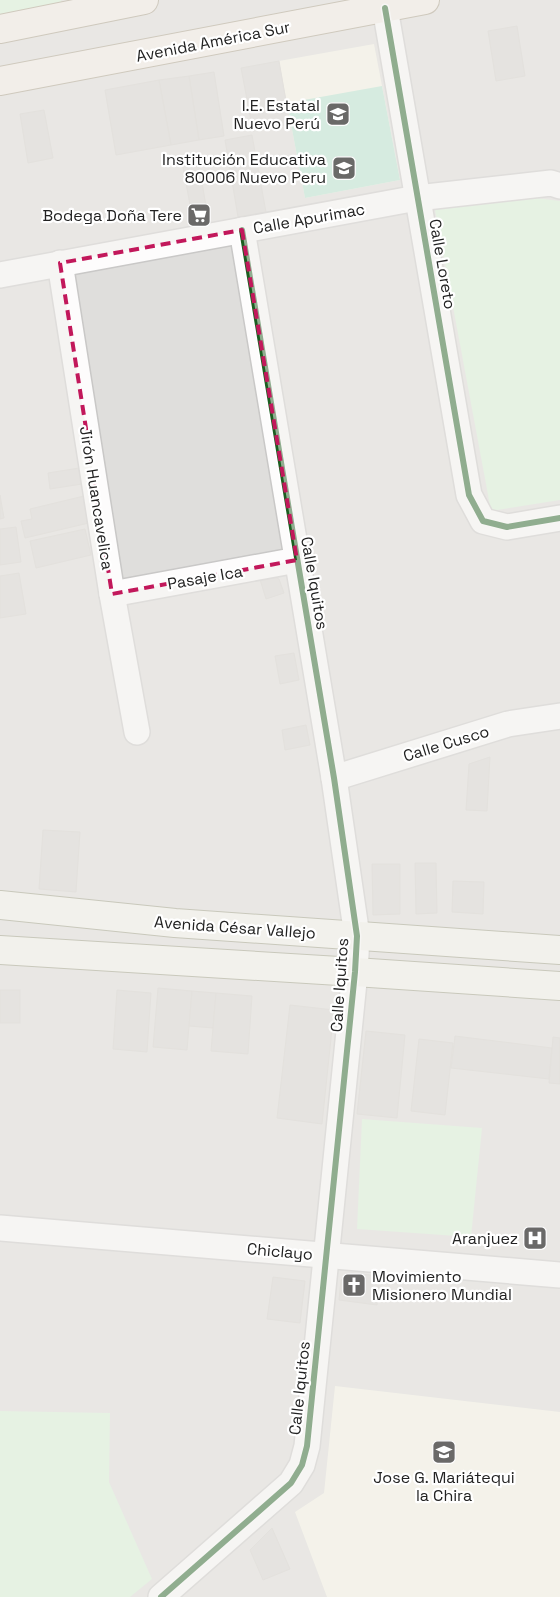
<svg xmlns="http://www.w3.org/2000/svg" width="560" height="1597" font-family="'Space Grotesk',sans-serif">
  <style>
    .residential { fill: #dfdedc }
    .education { fill: #f8f7e8 }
    .park { fill: #daf5da }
    .pitch { fill: #b7e6d2 }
    .building { fill: #d7d4d2; stroke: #d3d0cc }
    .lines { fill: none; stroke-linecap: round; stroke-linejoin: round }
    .minor-casing { stroke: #c9c8c7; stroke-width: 28 }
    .secondary-casing { stroke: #999a82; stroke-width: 30 }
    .primary-casing { stroke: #a79c86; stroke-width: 30 }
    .minor { stroke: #fdfcfc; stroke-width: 25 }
    .secondary { stroke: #f4f4ed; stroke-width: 28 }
    .primary { stroke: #f3ede7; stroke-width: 28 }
    .cycleway-casing { stroke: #fff; stroke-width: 9 }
    .cycleway { stroke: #1b5e20; stroke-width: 6 }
    .marked { fill: none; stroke: #c2185b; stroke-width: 4; stroke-dasharray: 10 6; stroke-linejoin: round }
    .labels { text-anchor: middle; stroke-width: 4.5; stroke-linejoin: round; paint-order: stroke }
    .street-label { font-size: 16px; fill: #222; stroke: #fff }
    .poi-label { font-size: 16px; fill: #222; stroke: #fff; text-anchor: end }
  </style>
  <rect width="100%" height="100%" fill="#f0eeeb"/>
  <rect class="residential" x="0" y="0" width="560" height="1597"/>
  <g class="education">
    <polygon points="374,44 400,180 305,198 279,61"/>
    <polygon points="335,1386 560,1412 560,1597 327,1597 295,1512 324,1493"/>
  </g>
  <g class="park">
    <polygon points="0,0 61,0 63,10 0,20"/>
    <polygon points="536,198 560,201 560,500 491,511 435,210 468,204"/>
    <polygon points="362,1119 482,1128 471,1237 357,1229"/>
    <polygon points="0,1411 110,1413 109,1482 152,1579 130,1597 0,1597"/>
  </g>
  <polygon class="pitch" points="382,86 400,180 305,198 287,103"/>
  <g class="building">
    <polygon points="517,26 525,76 496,81 488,31"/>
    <polygon points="279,61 290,124 253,131 241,68"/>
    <polygon points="214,72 224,136 199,140 189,76"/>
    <polygon points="189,76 199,140 171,145 159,80"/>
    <polygon points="159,80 171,145 116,155 105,90"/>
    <polygon points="44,110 53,158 28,163 20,114"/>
    <polygon points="252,135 266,212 238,217 225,140"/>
    <polygon points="197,153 208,218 193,221 181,156"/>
    <polygon points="79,468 82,484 50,489 48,473"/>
    <polygon points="0,495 4,518 0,519"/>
    <polygon points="84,496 93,522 25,538 21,521 32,519 30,509"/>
    <polygon points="16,527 21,562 0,565 0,529"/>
    <polygon points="85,529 91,555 36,568 30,541"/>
    <polygon points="19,573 26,614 0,618 0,576"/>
    <polygon points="267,574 279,579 284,593 266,599 259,576"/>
    <polygon points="294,653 299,680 280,684 275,656"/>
    <polygon points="306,725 310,745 285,750 282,730"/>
    <polygon points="490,757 487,811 466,810 469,764"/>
    <polygon points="43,830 80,832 76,892 39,889"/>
    <polygon points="415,863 436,863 437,913 416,914"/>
    <polygon points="372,864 400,864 400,914 373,915"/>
    <polygon points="453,881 484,882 483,914 452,912"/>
    <polygon points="158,988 192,991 187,1050 153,1047"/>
    <rect x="0" y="990" width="20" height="33"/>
    <polygon points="117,990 151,993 147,1052 113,1049"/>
    <polygon points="192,991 216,993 213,1028 189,1026"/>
    <polygon points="216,993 252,996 248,1054 211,1051"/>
    <polygon points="290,1005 334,1010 322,1124 277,1118"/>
    <polygon points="366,1031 405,1035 397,1118 357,1114"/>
    <polygon points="455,1036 552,1048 549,1079 451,1068"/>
    <polygon points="553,1037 560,1038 560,1084 549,1083"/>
    <polygon points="419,1039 453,1043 445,1115 411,1111"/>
    <polygon points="351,1273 380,1276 377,1305 339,1300 341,1280"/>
    <polygon points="273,1277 305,1281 300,1323 267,1319"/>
    <polygon points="272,1528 290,1569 263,1580 250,1550"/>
  </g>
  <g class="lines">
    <g class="minor-casing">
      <g id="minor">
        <polyline points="385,8 469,495 483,521 507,527 560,518"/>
        <polyline points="60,263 112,594 137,732"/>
        <polyline points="0,275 417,198 551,183 560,186"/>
        <polyline points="112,594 297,560"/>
        <polyline points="334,778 508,724 560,716"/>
        <polyline points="0,1228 560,1275"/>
        <polyline points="161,1597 291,1483 302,1465 307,1446 355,972 357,936 334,778 242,230"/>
      </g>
    </g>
    <g class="secondary-casing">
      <g id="secondary">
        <polyline points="0,905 175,923 560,950"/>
        <polyline points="0,950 355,972 560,986"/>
      </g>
    </g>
    <g class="primary-casing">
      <g id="primary">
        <polyline points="0,29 144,0"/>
        <polyline points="0,81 425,0"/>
      </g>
    </g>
    <use href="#minor" class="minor"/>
    <use href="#secondary" class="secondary"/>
    <use href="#primary" class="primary"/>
    <g class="cycleway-casing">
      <g id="cycleway">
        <polyline points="385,8 469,495 483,521 507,527 560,518"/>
        <polyline points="161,1597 291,1483 302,1465 307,1446 355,972 357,936 334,778 242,230"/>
      </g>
    </g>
    <use href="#cycleway" class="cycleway"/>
  </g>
  <path d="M0 0H560V1597H0ZM242,230L297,560L112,594L60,263Z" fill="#f0eeeb" fill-opacity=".55" fill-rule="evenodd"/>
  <path class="marked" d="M242,230L297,560L112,594L60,263Z"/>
  <defs>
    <g id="school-square" transform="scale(1.25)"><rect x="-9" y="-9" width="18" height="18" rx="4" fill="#6a6968" stroke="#fff"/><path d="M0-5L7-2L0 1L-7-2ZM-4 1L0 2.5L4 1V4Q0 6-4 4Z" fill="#fff"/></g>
    <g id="supermarket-square" transform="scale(1.25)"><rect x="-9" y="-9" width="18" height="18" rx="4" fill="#6a6968" stroke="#fff"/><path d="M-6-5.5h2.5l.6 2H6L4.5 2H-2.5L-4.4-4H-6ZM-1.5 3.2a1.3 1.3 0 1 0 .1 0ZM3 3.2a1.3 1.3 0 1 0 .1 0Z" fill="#fff"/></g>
    <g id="hospital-square" transform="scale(1.25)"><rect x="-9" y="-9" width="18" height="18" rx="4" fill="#6a6968" stroke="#fff"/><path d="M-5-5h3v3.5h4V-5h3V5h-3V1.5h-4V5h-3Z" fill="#fff"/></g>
    <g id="church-square" transform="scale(1.25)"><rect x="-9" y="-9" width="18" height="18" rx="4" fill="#6a6968" stroke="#fff"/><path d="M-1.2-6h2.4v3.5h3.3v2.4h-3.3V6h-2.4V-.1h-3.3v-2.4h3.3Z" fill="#fff"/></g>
  </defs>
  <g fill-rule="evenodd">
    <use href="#school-square" x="338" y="114"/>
    <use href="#school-square" x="344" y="168"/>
    <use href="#supermarket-square" x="199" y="215"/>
    <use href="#hospital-square" x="535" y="1238"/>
    <use href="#church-square" x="354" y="1285"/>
    <use href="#school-square" x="444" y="1452"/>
  </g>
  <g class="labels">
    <g class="street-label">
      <text transform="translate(213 41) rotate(-11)" y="6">Avenida América Sur</text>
      <text transform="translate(309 218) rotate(-10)" y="6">Calle Apurimac</text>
      <text transform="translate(443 264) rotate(80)" y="6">Calle Loreto</text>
      <text transform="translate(97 498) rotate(81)" y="6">Jirón Huancavelica</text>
      <text transform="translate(205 577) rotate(-10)" y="6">Pasaje Ica</text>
      <text transform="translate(315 583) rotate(80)" y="6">Calle Iquitos</text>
      <text transform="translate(446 743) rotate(-17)" y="6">Calle Cusco</text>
      <text transform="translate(235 927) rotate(4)" y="6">Avenida César Vallejo</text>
      <text transform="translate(339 985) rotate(-86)" y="6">Calle Iquitos</text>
      <text transform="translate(280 1251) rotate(5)" y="6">Chiclayo</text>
      <text transform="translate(299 1388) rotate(-84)" y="6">Calle Iquitos</text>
    </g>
    <g class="poi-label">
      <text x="320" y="111">I.E. Estatal<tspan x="320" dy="18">Nuevo Perú</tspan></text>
      <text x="326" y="165">Institución Educativa<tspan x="326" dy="18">80006 Nuevo Peru</tspan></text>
      <text x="182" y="221">Bodega Doña Tere</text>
      <text x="518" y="1244">Aranjuez</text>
      <text x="372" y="1282" text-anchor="start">Movimiento<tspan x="372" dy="18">Misionero Mundial</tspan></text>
      <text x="444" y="1483" text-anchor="middle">Jose G. Mariátequi<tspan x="444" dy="18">la Chira</tspan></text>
    </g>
  </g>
</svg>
